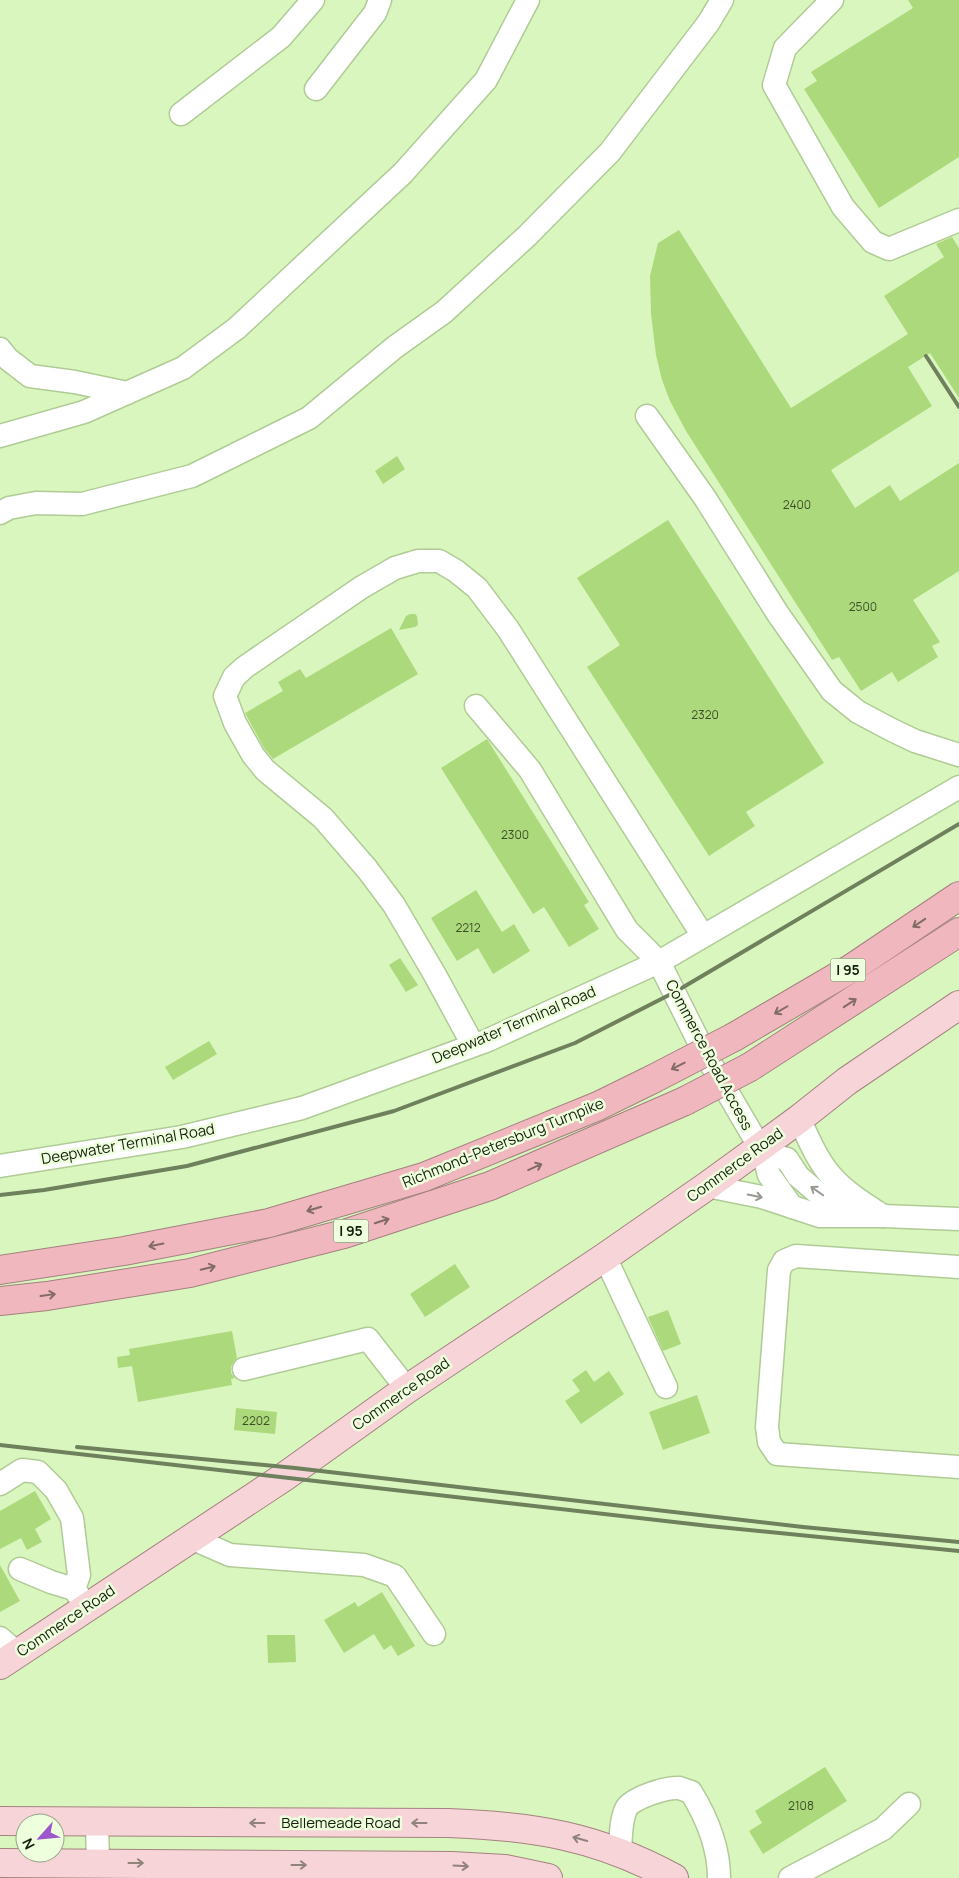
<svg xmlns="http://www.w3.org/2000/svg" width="959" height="1878" font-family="Manrope,sans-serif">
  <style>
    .building { fill: #acd97c }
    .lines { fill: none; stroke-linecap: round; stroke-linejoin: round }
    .minor-casing { stroke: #b0cb96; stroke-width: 25 }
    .major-casing { stroke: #a3827f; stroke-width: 30 }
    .highway-casing { stroke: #a3827f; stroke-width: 30 }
    .minor { stroke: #fff; stroke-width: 22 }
    .major { stroke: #f6d4d8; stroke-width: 28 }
    .highway { stroke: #f0b7be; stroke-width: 28 }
    .rail { stroke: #6e805c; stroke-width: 4 }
    .highway-bridge-casing { stroke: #a3827f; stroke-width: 30; stroke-linecap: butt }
    .highway-bridge { stroke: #f0b7be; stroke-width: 28 }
    .oneway { stroke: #826b64 }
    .oneway2 { stroke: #969a91 }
    .oneway3 { stroke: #91837c }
    .labels { text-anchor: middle; stroke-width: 5; stroke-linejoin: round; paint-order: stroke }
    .number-label { font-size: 12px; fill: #3b4e27 }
    .shield { fill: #eeffde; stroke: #56624a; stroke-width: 1 }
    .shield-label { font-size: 14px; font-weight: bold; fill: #151f0b }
    .street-label { font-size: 15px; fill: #151f0b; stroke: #eeffde }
  </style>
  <rect width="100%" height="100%" fill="#daf6bf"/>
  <g class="building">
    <polygon points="908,0 959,0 959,157 879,208 804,89 817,81 811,72 913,8"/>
    <polygon points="679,230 791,408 908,334 884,296 944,257 936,244 952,237 959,248 959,398 930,353 908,367 932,406 831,470 855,508 890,485 900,501 959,463 959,571 913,600 940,642 932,646 938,657 898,682 892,672 861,691 839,657 832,660 686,431 670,401 662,380 656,355 651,314 650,276 658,243"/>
    <polygon points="397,456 405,469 383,484 375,471"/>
    <polygon points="668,520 824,763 746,812 755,826 709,856 587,667 620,645 577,578"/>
    <polygon points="410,614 415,614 417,616 418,625 415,627 399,630 406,616"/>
    <polygon points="391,628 418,674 273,759 264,748 245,713 283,691 278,682 300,669 306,678"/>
    <polygon points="487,739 589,902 584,905 599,929 569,947 544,907 533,914 441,768"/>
    <polygon points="476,890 502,932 514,924 530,951 493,974 478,948 457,961 431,918"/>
    <polygon points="400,958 418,985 406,992 389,965"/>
    <polygon points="209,1041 217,1054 173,1080 165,1067"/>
    <polygon points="455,1264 470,1287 425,1317 410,1294"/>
    <polygon points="668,1310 681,1344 663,1351 648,1317"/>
    <polygon points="232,1331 237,1358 231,1366 231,1373 235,1378 231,1379 232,1385 138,1402 132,1366 118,1368 117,1357 130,1355 129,1349"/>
    <polygon points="586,1370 594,1382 609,1371 624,1394 581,1424 565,1401 580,1391 572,1380"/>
    <polygon points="697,1395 710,1433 663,1450 649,1412"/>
    <polygon points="236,1408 277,1412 275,1434 234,1430"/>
    <polygon points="35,1491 51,1519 35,1529 42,1542 27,1550 21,1538 0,1549 0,1511"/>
    <polygon points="0,1565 20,1601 0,1612"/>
    <polygon points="382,1592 415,1646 398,1656 391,1645 384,1650 374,1634 344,1653 324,1620 355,1602 358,1607"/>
    <polygon points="267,1635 295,1635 296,1662 268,1663"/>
    <polygon points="825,1767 847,1801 763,1854 749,1831 762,1823 755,1811"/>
  </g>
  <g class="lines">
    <g class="minor-casing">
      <g id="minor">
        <polyline points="832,0 785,48 774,85 843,207 873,242 889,249 959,220"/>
        <polyline points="316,89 375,13 380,0"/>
        <polyline points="181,114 281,37 313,0"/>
        <polyline points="0,349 8,359 30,376 75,382 127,393"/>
        <polyline points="647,416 705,498 778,614 832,691 858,712 892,730 915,741 959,755"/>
        <polyline points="0,436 84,412 183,368 237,328 403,173 486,80 528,0"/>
        <polyline points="0,513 9,508 36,503 82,504 192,476 309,418 395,347 444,312 527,236 610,152 709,22 722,0"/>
        <polyline points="476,706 530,770 627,930 659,962 704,1052 763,1153 769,1175 792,1207"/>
        <polyline points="473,1045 435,975 394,905 367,869 323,818 265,770 253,755 235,723 225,696 234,677 245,667 362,587 395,568 418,561 439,561 456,571 477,588 508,629 703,936"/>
        <path d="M799,1119C809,1139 818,1163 834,1179C848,1194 866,1205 883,1216"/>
        <polyline points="763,1153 787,1159 798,1176 820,1195 859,1203"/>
        <polyline points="0,1166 182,1137 302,1108 486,1041 659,962 959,787"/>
        <polyline points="707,1186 762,1197 820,1216 883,1216 959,1219"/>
        <polyline points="605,1257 666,1387"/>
        <polyline points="959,1267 796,1256 784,1261 779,1270 767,1427 769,1442 777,1454 959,1467"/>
        <polyline points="244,1369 368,1339 407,1389"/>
        <polyline points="0,1484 22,1470 38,1472 56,1490 72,1518 79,1575 74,1589 87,1607"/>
        <polyline points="191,1538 230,1555 364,1565 395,1576 434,1634"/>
        <polyline points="20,1569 51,1582 74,1589"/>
        <polyline points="0,1638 18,1654"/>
        <polyline points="97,1822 98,1863"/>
        <path d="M620,1853C621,1839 620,1822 626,1809C631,1798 667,1787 679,1788C683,1789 687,1791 691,1792C707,1818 719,1847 719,1878"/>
        <polyline points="790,1878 883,1829 909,1804"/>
      </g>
    </g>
    <g class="major-casing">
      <g id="major">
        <polyline points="0,1665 284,1477 407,1389 605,1257 707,1186 799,1119 847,1081 959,1005"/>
        <path d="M0,1821L448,1823C533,1826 597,1836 674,1878"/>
        <polyline points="0,1863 452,1866 505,1869 548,1878"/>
      </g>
    </g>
    <g class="highway-casing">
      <g id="highway">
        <polyline points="734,1037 852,968 959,896"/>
        <polyline points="750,1067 959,932"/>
        <polyline points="0,1270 124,1251 269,1223 424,1177 598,1106 653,1079"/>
        <polyline points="0,1301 47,1296 190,1273 344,1234 490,1186 685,1101"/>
      </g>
    </g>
    <use href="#minor" class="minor"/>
    <use href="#major" class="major"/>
    <use href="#highway" class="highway"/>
    <g class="rail">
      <polyline points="926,356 959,407"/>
      <polyline points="0,1195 44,1190 187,1166 394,1111 575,1043 675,992 959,824"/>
      <polyline points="0,1445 709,1526 959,1551"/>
      <polyline points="77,1447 295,1468 803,1527 959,1542"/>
    </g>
    <g class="highway-bridge-casing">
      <g id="highway-bridge">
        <polyline points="653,1079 734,1037"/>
        <polyline points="685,1101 750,1067"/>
      </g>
    </g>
    <use href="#highway-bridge" class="highway-bridge"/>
  </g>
  <defs><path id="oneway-shaft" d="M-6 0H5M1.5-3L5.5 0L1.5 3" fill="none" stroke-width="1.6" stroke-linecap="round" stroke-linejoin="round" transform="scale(1.25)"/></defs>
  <g class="oneway">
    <use href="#oneway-shaft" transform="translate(919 923) rotate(146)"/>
    <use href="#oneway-shaft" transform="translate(850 1003) rotate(-33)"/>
    <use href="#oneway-shaft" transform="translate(781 1010) rotate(150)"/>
    <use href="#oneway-shaft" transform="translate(678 1066) rotate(153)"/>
    <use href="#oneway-shaft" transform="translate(535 1167) rotate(-24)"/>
    <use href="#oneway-shaft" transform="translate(314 1209) rotate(163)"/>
    <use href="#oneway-shaft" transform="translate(382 1221) rotate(-18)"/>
    <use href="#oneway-shaft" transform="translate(156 1245) rotate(169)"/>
    <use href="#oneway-shaft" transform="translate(208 1268) rotate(-14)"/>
    <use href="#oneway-shaft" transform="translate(48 1295) rotate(-8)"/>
  </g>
  <g class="oneway2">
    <use href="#oneway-shaft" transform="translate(817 1191) rotate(-145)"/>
    <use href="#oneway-shaft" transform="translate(755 1196) rotate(12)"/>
  </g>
  <g class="oneway3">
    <use href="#oneway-shaft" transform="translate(257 1823) rotate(-180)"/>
    <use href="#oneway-shaft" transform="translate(419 1823) rotate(-180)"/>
    <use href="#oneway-shaft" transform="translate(580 1839) rotate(-164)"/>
    <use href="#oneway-shaft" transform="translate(136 1863)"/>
    <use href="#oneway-shaft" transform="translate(299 1865)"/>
    <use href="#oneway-shaft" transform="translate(461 1866) rotate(3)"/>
  </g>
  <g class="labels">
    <g class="number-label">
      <text x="797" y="509">2400</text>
      <text x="863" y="611">2500</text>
      <text x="705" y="719">2320</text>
      <text x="515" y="839">2300</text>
      <text x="468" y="932">2212</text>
      <text x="256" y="1425">2202</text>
      <text x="801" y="1810">2108</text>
    </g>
    <g class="shield">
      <rect x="830.5" y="958.5" width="35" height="23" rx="4"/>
      <rect x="333.5" y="1219.5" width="35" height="23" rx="4"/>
    </g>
    <g class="shield-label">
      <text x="848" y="975">I 95</text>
      <text x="351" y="1236">I 95</text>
    </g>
    <g class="street-label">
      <text transform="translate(514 1025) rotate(-23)" y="5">Deepwater Terminal Road</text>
      <text transform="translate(709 1055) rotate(62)" y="5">Commerce Road Access</text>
      <text transform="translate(503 1143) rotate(-22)" y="5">Richmond-Petersburg Turnpike</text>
      <text transform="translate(128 1144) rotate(-10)" y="5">Deepwater Terminal Road</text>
      <text transform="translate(735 1165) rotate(-36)" y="5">Commerce Road</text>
      <text transform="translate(401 1394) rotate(-35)" y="5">Commerce Road</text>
      <text transform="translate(66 1621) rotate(-34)" y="5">Commerce Road</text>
      <text x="341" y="1828">Bellemeade Road</text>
    </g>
  </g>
  <g transform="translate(40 1838) rotate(243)"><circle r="24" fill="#eeffde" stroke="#97a58a"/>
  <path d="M0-4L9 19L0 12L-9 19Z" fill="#9e57cc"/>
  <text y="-8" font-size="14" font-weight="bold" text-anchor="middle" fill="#151f0b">N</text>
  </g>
</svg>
